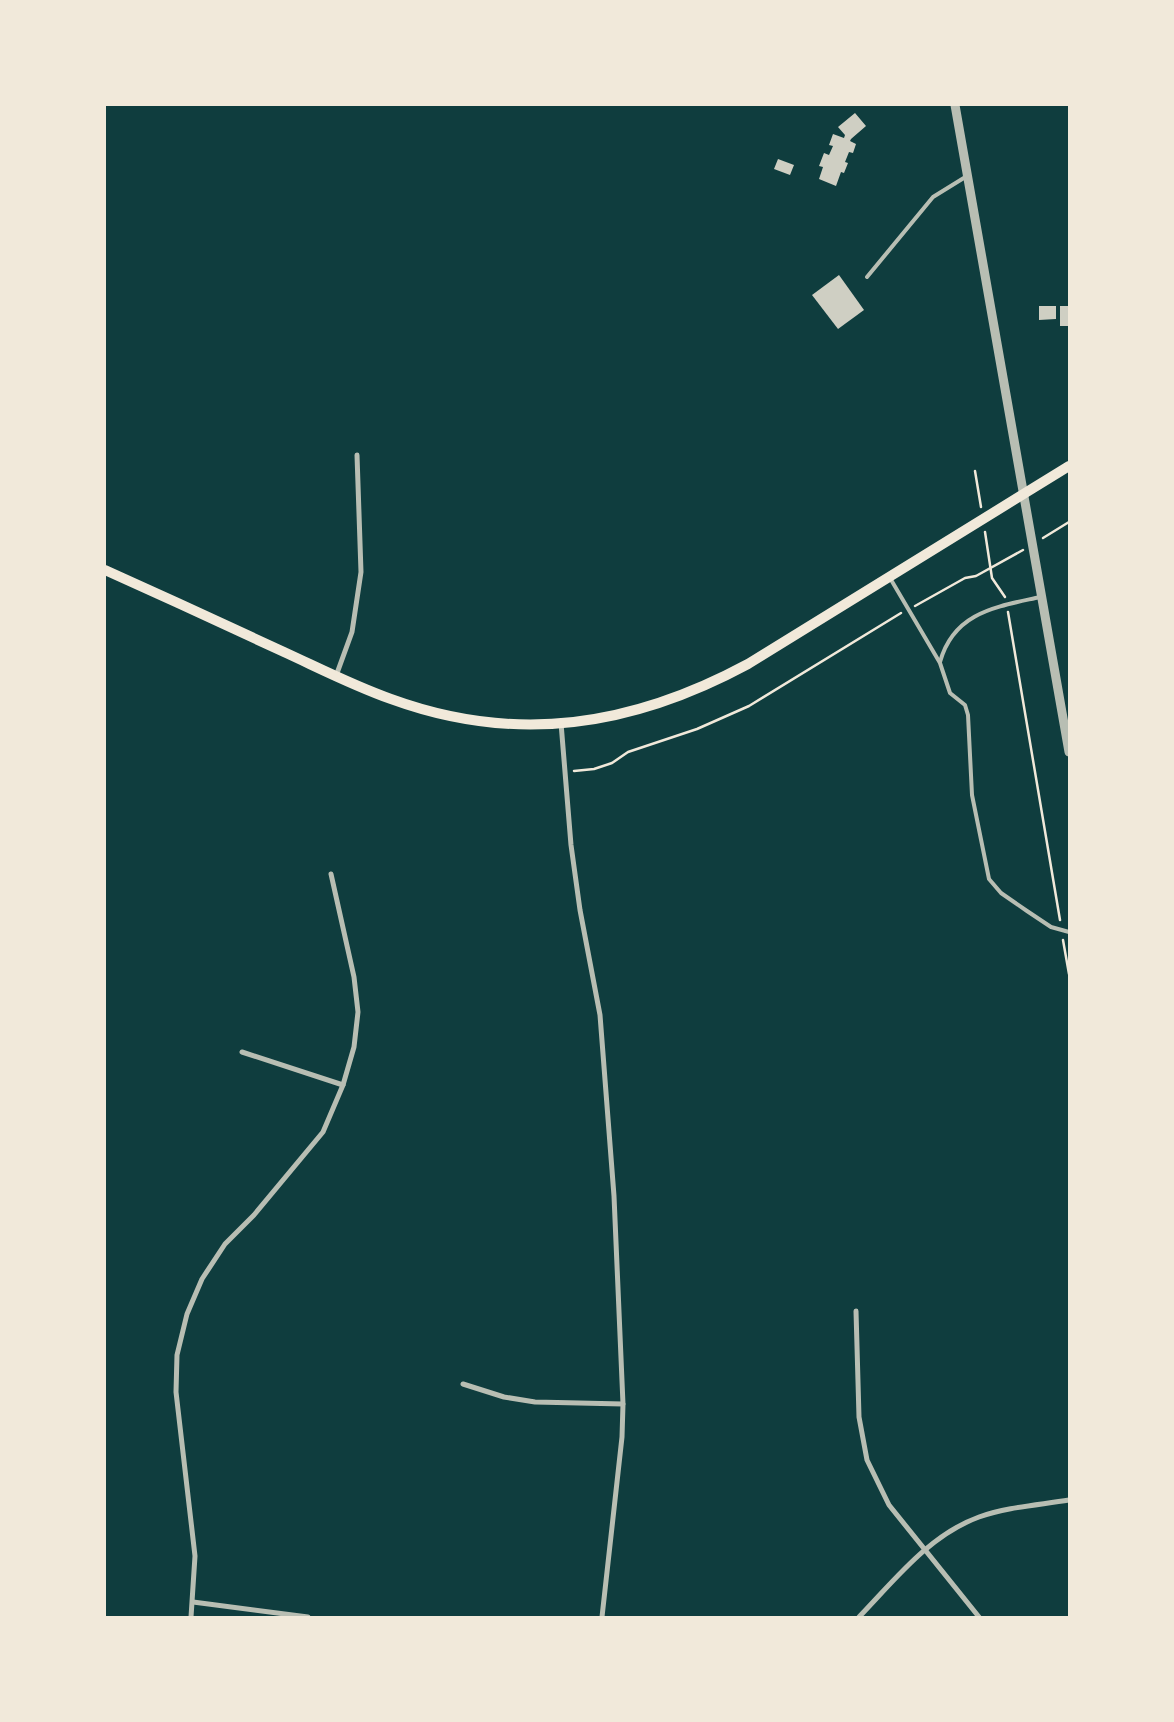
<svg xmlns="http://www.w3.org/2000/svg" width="1174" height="1722" font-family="'Titillium Web',sans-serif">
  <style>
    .building { fill: #cfcfc3 }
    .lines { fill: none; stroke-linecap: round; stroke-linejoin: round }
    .path { stroke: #f1e9da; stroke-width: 2.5 }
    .service { stroke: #b8beb3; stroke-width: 4 }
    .minor { stroke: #b8beb3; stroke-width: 5 }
    .tertiary { stroke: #b8beb3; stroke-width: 9 }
    .secondary { stroke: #f1e9da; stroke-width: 10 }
  </style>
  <rect width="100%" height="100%" fill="#0f3d3e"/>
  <g class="building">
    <polygon points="855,113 866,126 851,139 850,141 856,144 853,153 849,152 845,162 848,163 844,173 841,172 836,186 819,179 823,167 819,166 824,153 829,155 833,146 829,145 833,134 844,138 845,135 838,127"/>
    <polygon points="778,159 794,165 790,175 774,169"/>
    <polygon points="839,275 864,310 838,329 812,295"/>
    <polygon points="1039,306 1056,306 1056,319 1039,320"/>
    <rect x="1060" y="306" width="9" height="20"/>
  </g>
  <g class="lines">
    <g class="path">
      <polyline points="975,471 981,507"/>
      <polyline points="985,532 992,578 1005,597"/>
      <polyline points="1043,538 1069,522"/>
      <polyline points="915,606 965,578 976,576 1023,550"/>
      <polyline points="1008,612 1060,920"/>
      <polyline points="574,771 594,769 612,763 628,752 697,729 749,706 901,613"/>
      <polyline points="1063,940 1069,974"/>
    </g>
    <g class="service">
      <polyline points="867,277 933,197 967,176"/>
      <polyline points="890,578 940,663 950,693 965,705 968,715 972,795 989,879 1001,893 1027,911 1051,927 1069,932"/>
      <path d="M940,662C954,612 996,607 1040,597"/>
    </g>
    <g class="minor">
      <polyline points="336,676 352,632 361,572 357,455"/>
      <polyline points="561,723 571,845 580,910 600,1015 614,1196 623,1404 622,1437 602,1617"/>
      <polyline points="242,1052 343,1085"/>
      <polyline points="856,1311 859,1417 867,1460 889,1505 979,1617"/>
      <polyline points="463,1384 504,1397 535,1402 623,1404"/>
      <polyline points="193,1602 308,1617"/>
      <polyline points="191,1617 195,1556 176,1392 177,1355 187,1314 202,1279 225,1244 254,1215 323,1132 343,1085 354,1047 358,1012 354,977 331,874"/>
      <path d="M859,1617C894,1581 929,1535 979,1517C1007,1507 1039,1505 1069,1500"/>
    </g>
    <polyline class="tertiary" points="955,105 1069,752"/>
    <path class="secondary" d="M105,570C165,597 224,624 284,652C319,668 354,686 391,699C517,745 633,726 748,664L1069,466"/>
  </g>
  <rect width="1174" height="1722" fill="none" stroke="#f1e9da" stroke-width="212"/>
</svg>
